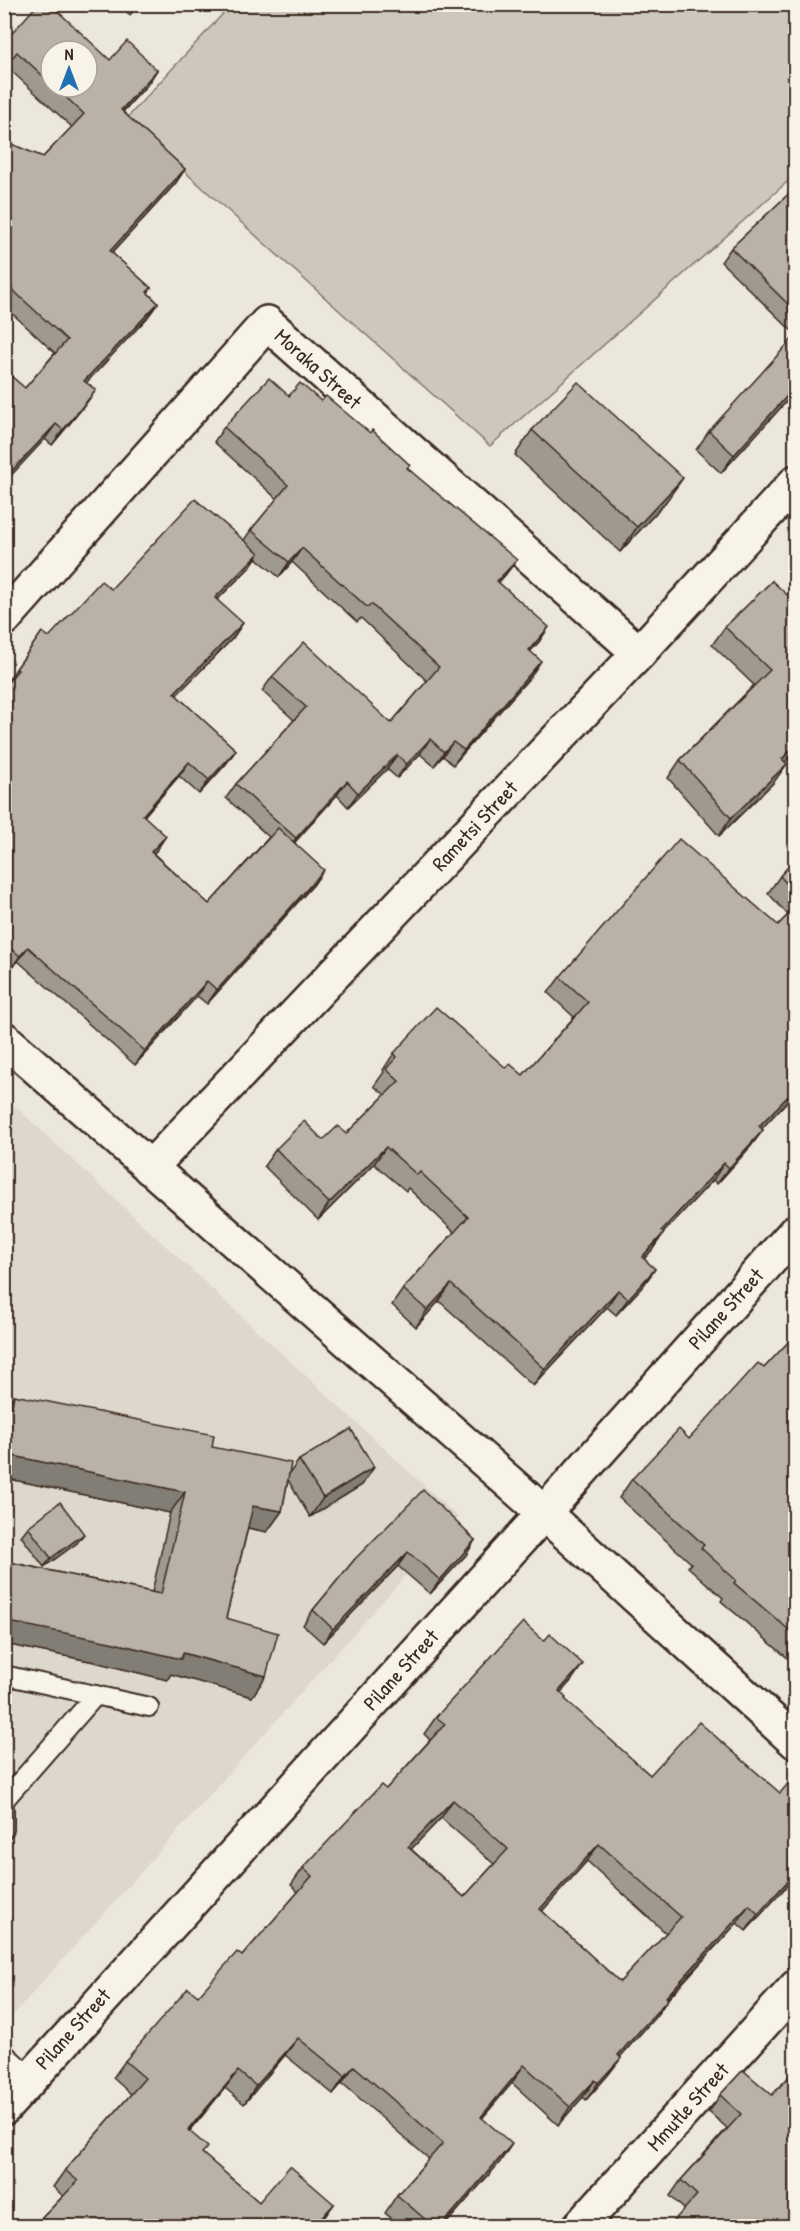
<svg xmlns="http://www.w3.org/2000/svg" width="800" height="2231" font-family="'Patrick Hand',sans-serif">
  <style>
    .built { fill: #ddd7cc }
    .green { fill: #cec8bc; stroke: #84796d; stroke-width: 1.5 }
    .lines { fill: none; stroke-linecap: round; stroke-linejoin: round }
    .lane-casing { stroke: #3b2a1e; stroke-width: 22 }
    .street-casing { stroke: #3b2a1e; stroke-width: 38 }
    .lane { stroke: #f7f3e8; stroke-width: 18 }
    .street { stroke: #f7f3e8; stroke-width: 33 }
    .wall { fill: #a09990; stroke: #3b2a1e; stroke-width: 1.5; fill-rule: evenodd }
    .shaded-wall { fill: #827d75; stroke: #3b2a1e; stroke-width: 1.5 }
    .building { fill: #bab2a7; stroke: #3b2a1e; stroke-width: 1.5; fill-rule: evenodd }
    .labels { text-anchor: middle; stroke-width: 6; stroke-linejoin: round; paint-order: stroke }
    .street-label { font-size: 21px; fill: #3b2a1e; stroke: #f7f3e8 }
  </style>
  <rect width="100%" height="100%" fill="#ece7dc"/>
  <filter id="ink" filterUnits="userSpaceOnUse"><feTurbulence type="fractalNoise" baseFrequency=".0167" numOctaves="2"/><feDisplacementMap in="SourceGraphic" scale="12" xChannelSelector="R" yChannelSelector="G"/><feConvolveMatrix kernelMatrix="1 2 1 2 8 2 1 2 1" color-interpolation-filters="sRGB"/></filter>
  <g filter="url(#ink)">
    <polygon class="built" points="5,1097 458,1517 5,2024"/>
    <polygon class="green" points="231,5 795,5 795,175 490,446 126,119"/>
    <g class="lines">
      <g class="lane-casing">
        <g id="lane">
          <polyline points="4,1675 149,1707"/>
          <polyline points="4,1796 4,1829"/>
          <polyline points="6,1798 96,1695"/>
          <polyline points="4,2053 30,2077"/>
        </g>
      </g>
      <g class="street-casing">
        <g id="street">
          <polyline points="4,619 267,323 639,653"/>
          <polyline points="4,1039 544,1513 796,1742"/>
          <polyline points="150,1168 639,653 796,482"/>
          <polyline points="4,2108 544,1513 796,1231"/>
          <polyline points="580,2226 796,1987"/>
        </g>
      </g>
      <use href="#lane" class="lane"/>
      <use href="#street" class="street"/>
    </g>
    <g class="wall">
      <polygon points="118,4 139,4 130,15"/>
      <path d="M4,40L110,60L157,70L147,85L123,112L185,169L175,184L112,253L151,288L148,293L158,303L147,318L86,382L85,405L52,445L45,439L25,388L55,353L4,306V141L43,157L72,127L7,67ZM51,51L87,87H51Z"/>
      <polygon points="795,188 795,334 721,262 731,248"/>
      <polygon points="795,392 721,473 696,450 709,431"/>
      <path d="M289,396L321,401L408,468L506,574L498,583L539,642L530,651L531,676L453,765L443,756L434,766L420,754L397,778L387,769L348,807L337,795L295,842L314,884L207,1004L197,996L135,1065L18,961L10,970L4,966V687L7,684L6,683L42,632L49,637L111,589L244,540L251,530L277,499L214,442L224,427ZM256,558L279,577L292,562L357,622L361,618L427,681L391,723L272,677L262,691L294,720L236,784L226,798L269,837L209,904L153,853L156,851L144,816L179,776L199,794L226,764L236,750L176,695L233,638L217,600L249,568Z"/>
      <polygon points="532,430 665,503 620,552 515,455"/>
      <polygon points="772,581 785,762 774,782 719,836 668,778 680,760 754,685 712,645 725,627"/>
      <polygon points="795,859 795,1093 762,1128 763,1130 751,1146 717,1184 713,1180 663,1233 652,1250 644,1259 655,1269 643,1286 616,1315 607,1307 533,1386 439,1301 416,1327 392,1305 403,1289 454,1232 408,1188 406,1191 374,1164 318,1220 264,1166 276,1149 346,1134 385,1095 374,1086 384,1072 383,1070 394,1053 506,1068 523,1075 574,1017 548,993 560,977 778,925 788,915 768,893 780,876"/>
      <polygon points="795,1335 795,1657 791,1661 721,1601 723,1598 688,1567 691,1563 619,1498 632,1479 689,1439 764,1368"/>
      <polygon points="14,1395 212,1447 289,1474 299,1460 374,1467 362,1485 310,1517 288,1480 282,1511 267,1532 248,1528 226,1618 266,1676 252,1697 171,1674 167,1680 95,1662 4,1644 4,1561 152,1592 170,1513 4,1478 4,1404 8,1405"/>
      <polygon points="28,1527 77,1543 44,1567 21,1536"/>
      <polygon points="475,1540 466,1555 430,1594 398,1566 323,1643 303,1625 313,1610 355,1559"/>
      <path d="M571,1681L561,1692L565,1700L650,1775L780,1793L795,1781V1877L746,1931L737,1923L668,1999L656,2016L620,2057L621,2058L608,2075L586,2100L583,2097L558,2125L512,2083L482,2118L500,2162L444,2226H401L385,2213L397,2195L429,2159L342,2083L333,2094L285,2055L244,2104L225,2088L190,2131L203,2154L259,2202L334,2204L317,2226H36L41,2219L63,2196L53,2187L65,2170L131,2094L113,2078L125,2061L198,1996L242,1956L298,1892L291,1885L303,1868L386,1789L430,1740L424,1734L436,1717ZM441,1818L494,1864L464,1897L411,1849ZM587,1861L666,1933L620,1982L542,1911Z"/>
      <polygon points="743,2070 795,2226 684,2209 670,2196 681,2180 727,2128 709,2112 720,2095"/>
    </g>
    <g class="shaded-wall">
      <polygon points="157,70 147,85 110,125 121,110"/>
      <polygon points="185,169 175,184 100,266 110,251"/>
      <polygon points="158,303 147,318 74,396 84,381"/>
      <polygon points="795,387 795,392 721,473 734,455"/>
      <polygon points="96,390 85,405 52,445 63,430"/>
      <polygon points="56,424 45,439 4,483 4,479"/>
      <polygon points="683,478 665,503 620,552 637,527"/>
      <polygon points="302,548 292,562 279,577 289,562"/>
      <polygon points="259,553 249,568 205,612 215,598"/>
      <polygon points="517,560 506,574 487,596 497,581"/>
      <polygon points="243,623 233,638 164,708 174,693"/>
      <polygon points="549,627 539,642 519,664 529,650"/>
      <polygon points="541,661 531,676 453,765 464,750"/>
      <polygon points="430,739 420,754 397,778 407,764"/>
      <polygon points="453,742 443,756 434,766 444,752"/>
      <polygon points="795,746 795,752 770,777 782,759"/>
      <polygon points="236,750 226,764 199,794 209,780"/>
      <polygon points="397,755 387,769 348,807 358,793"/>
      <polygon points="189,762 179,776 133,829 143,815"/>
      <polygon points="787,764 774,782 719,836 731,818"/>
      <polygon points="347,781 337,795 286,852 296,838"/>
      <polygon points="166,836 156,851 141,866 151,852"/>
      <polygon points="324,870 314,884 207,1004 217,990"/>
      <polygon points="28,947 18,961 10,970 20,956"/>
      <polygon points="207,981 197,996 135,1065 145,1051"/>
      <polygon points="795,1089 795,1093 748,1143 759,1126"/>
      <polygon points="763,1130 751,1146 717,1184 729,1168"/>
      <polygon points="386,1147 374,1164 318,1220 329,1203"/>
      <polygon points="724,1163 713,1180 649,1248 661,1231"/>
      <polygon points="664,1233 652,1250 630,1274 642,1257"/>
      <polygon points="655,1269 643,1286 616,1315 628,1299"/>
      <polygon points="451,1284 439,1301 416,1327 427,1310"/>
      <polygon points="618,1290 607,1307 533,1386 545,1369"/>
      <polygon points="4,1454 185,1492 170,1513 4,1478"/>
      <polygon points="374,1467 362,1485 310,1517 323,1498"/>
      <polygon points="253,1506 282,1511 267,1532 239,1526"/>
      <polygon points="84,1534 77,1543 44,1567 51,1558"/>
      <polygon points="475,1540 466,1555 430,1594 440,1580"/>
      <polygon points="408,1552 398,1566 323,1643 333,1629"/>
      <polygon points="4,1621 183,1653 266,1676 252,1697 171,1674 167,1680 95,1662 4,1644"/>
      <polygon points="583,1664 571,1681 547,1708 559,1691"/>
      <polygon points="453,1800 441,1818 396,1865 408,1847"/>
      <polygon points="599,1844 587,1861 528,1927 540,1909"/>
      <polygon points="795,1873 795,1877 746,1931 758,1914"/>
      <polygon points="749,1905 737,1923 653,2014 666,1997"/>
      <polygon points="668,1999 656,2016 606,2073 618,2055"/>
      <polygon points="298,2038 285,2055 244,2104 256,2086"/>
      <polygon points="621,2058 608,2075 586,2100 598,2083"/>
      <polygon points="524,2065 512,2083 469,2134 481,2117"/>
      <polygon points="354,2066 342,2083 333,2094 345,2076"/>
      <polygon points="238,2071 225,2088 176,2147 188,2130"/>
      <polygon points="595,2080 583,2097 558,2125 570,2107"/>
      <polygon points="512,2144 500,2162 444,2226 441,2226"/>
      <polygon points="334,2204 322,2221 317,2226 314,2226"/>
    </g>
    <g class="building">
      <polygon points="38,4 50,4 110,60 127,41 157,70 121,110 185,169 110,251 151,288 147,292 158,303 84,381 96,390 63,430 56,424 4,479 4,370 25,388 67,340 4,282 4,141 43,157 84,114 55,87 87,87 87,51 51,51 51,83 17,52 4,68 4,40 5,41"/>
      <polygon points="795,188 795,311 731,248"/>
      <polygon points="795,336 795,387 734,455 709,431"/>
      <polygon points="269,378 289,396 300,383 321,401 326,396 370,433 372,430 410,465 407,468 517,560 497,581 549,627 529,650 541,661 464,750 453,742 444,752 430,739 407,764 397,755 358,793 347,781 296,838 236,784 306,707 272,677 304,642 391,723 439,667 371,604 367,607 302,548 289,562 251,530 288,485 224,427"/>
      <polygon points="578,382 683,478 637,527 532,430"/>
      <polygon points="195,499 259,553 215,598 243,623 174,693 236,750 209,780 189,762 143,815 166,836 151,852 209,904 278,828 324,870 217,990 207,981 145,1051 28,947 20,956 4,943 4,687 18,670 16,669 42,632 49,637 101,581 111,589"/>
      <polygon points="772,581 795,602 795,746 782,759 787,764 731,818 680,760 770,670 725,627"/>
      <polygon points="679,839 778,925 795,908 795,1089 759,1126 763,1130 729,1168 724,1163 661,1231 664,1233 642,1257 655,1269 628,1299 618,1290 545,1369 451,1284 427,1310 403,1289 468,1217 420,1172 417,1175 386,1147 329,1203 276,1149 304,1121 323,1140 338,1126 346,1134 399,1081 386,1069 397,1057 394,1053 436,1007 506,1068 510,1064 523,1075 588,1002 560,977"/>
      <polygon points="795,859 795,893 780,876"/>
      <polygon points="795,1335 795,1635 734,1583 736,1580 701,1548 704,1545 632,1479 679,1429 689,1439 758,1363 764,1368"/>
      <polygon points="14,1395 214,1435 212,1447 291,1463 282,1511 253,1506 226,1618 278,1633 266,1676 183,1653 181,1659 110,1642 4,1621 4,1561 161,1594 185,1492 4,1454 4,1404 12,1406"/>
      <polygon points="351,1429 374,1467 323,1498 299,1460"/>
      <polygon points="423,1490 475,1540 440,1580 408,1552 333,1629 313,1610 355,1559"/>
      <polygon points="60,1502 84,1534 51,1558 28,1527"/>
      <path d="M523,1622L544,1641L550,1634L583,1664L559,1691L566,1698L565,1699L650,1775L699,1722L780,1793L792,1779L795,1781V1873L758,1914L749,1905L666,1997L668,1999L618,2055L621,2058L598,2083L595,2080L570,2107L524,2065L481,2117L512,2144L441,2226H433L397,2195L443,2143L354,2066L345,2076L298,2038L256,2086L238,2071L188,2130L208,2147L202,2153L259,2202L290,2166L334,2204L314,2226H50L41,2219L78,2181L65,2170L145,2078L125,2061L188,1988L198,1996L237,1952L242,1956L312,1876L303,1868L381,1785L386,1789L445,1724L436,1717ZM453,1800L508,1849L464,1897L408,1847ZM599,1844L681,1917L620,1982L540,1909Z"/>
      <polygon points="743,2070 772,2095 795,2070 795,2226 669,2226 697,2195 681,2180 741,2114 720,2095"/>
    </g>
  </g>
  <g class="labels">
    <g class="street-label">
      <text transform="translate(318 369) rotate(42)" y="7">Moraka Street</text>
      <text transform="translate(475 826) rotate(-47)" y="7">Rametsi Street</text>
      <text transform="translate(726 1309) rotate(-48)" y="7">Pilane Street</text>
      <text transform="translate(401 1670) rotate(-48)" y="7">Pilane Street</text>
      <text transform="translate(73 2029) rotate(-48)" y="7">Pilane Street</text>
      <text transform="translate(688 2107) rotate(-48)" y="7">Mmutle Street</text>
    </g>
  </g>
  <rect width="800" height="2231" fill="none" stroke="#f7f3e8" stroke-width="24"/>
  <rect x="12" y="12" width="776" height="2207" fill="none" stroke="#3b2a1e" stroke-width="2" filter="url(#ink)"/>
  <g transform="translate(69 69)"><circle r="28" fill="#f7f3e8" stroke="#aca397" stroke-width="1.5"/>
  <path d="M0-4.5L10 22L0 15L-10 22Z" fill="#1f6fb2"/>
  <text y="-9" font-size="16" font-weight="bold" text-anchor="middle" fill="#3b2a1e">N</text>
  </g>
</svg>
